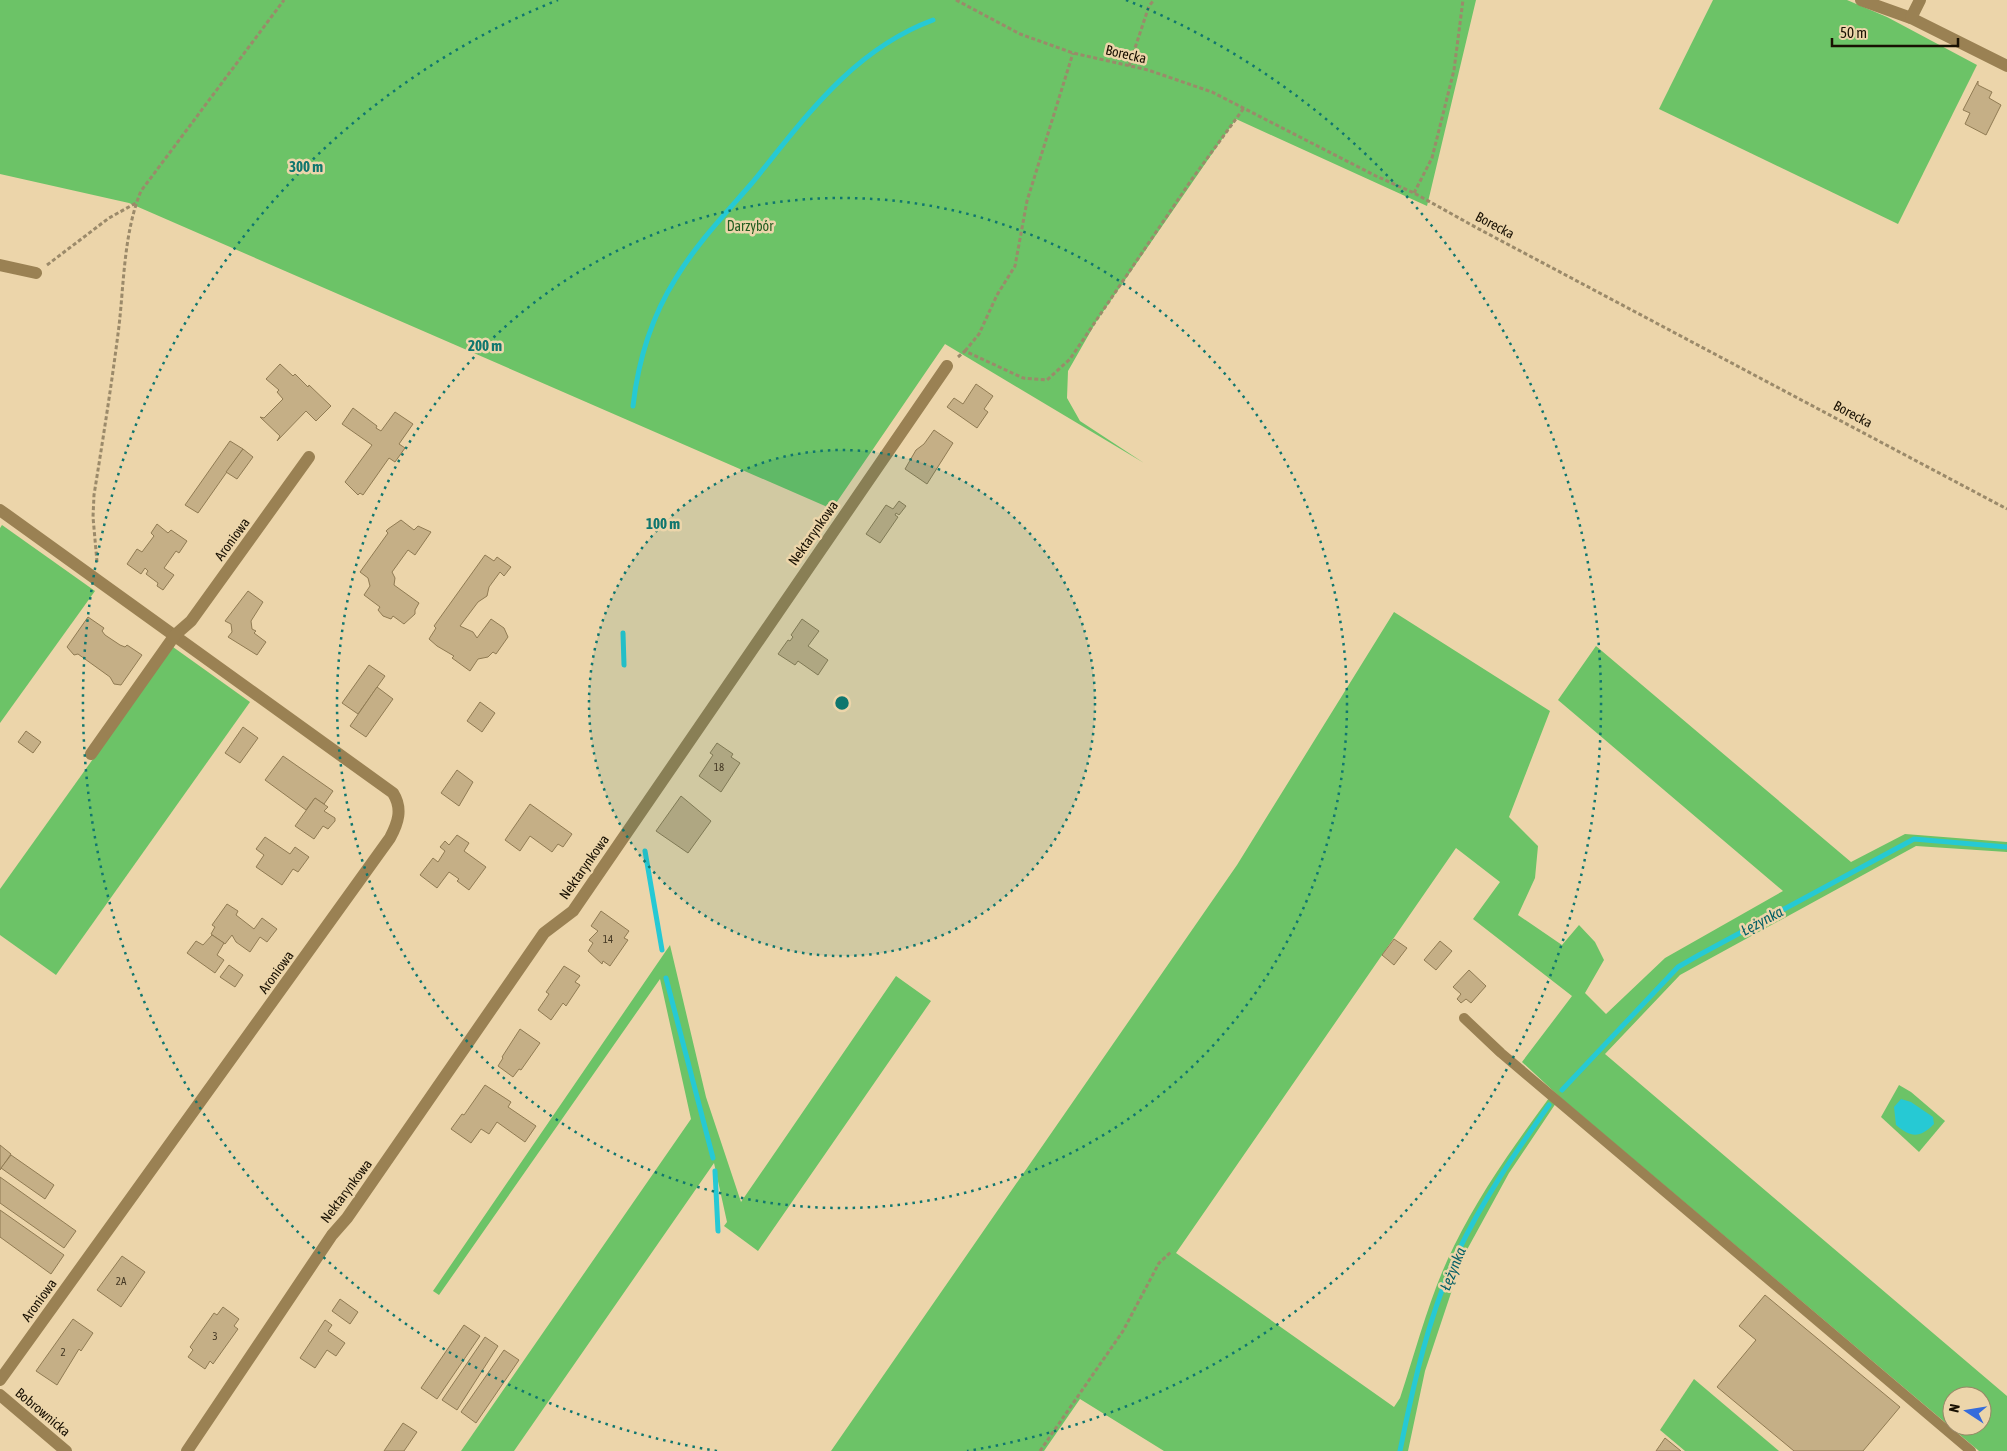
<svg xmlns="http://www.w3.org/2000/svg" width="2007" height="1451" font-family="'Asap Condensed',sans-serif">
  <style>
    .green { fill: #6cc367; fill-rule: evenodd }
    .water { fill: #26c9d4 }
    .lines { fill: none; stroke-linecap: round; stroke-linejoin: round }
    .stream { stroke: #26c9d4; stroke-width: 5 }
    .building { fill: #c5af86; stroke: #907b53 }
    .path { stroke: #9b8a6a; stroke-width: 3; stroke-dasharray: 4 2.5; stroke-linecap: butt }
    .lane { stroke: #9a8153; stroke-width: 10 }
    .street { stroke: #9a8153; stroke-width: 12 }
    .ring { fill: none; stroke: #0f766e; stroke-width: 2.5; stroke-dasharray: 2.5 5 }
    .labels { text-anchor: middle; stroke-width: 5; stroke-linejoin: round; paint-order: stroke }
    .number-label { font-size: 11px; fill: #443824 }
    .street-label { font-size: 14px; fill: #191103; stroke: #ecd5aa }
    .park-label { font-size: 14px; fill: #235d21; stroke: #ecd5aa }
    .water-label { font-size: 15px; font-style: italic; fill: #055f65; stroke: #ecd5aa }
    .centre { fill: #0f766e; stroke: #ecd5aa; stroke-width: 2.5 }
    .ring-label { font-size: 15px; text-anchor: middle; font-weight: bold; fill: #0f766e; stroke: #ecd5aa; stroke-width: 5; stroke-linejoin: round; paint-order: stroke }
  </style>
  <rect width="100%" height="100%" fill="#ecd5aa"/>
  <g class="green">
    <polygon points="0,0 1476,0 1427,206 1236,119 1096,322 1068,371 1067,398 1080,421 1144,463 945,344 832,509 129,203 0,174"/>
    <polygon points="1713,0 1847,0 1887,17 1977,65 1898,224 1659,109"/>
    <polygon points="2,525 95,591 0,723 0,528"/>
    <path d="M1394,612L1550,711L1509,817L1538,846L1535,878L1518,915L1562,945L1579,925L1595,942L1604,960L1585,993L1606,1014L1665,958L1783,891L1558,700L1596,646L1851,862L1905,834L2007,842V852L1916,846L1680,975L1605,1054L2007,1396V1451H1979L1562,1099L1522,1062L1572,996L1473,919L1500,882L1456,848L1176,1253L1394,1407L1400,1398C1417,1347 1430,1294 1454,1246C1480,1193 1514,1146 1549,1098L1556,1103L1509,1173L1463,1257L1425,1371L1408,1451H1164L1080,1399L1044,1451H831L1237,865ZM1952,1396H1982V1426H1952Z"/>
    <polygon points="173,647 250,702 56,975 0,935 0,889"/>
    <polygon points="670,945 706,1097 741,1202 896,976 931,1001 758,1251 724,1226 727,1222 714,1163 514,1451 461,1451 691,1119 660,979 439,1295 433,1291"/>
    <polygon points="1899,1085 1911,1092 1945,1121 1919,1152 1881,1117"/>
    <polygon points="1694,1379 1779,1451 1685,1451 1660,1430"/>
  </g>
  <path class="water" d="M1901,1099L1911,1102L1933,1117L1934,1124C1920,1138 1911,1138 1896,1125L1894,1107Z"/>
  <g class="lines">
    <g class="stream">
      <path d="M633,406C638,362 652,316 676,278C697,243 726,213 752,183C805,118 852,50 933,20"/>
      <polyline points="623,633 624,665"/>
      <polyline points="645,851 662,950"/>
      <polyline points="666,978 713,1158"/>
      <polyline points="1562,1090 1678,967 1699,955 1914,839 2007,847"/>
      <polyline points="715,1171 718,1231"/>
      <path d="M1400,1451C1413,1386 1429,1314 1457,1254C1482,1201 1515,1153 1549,1105"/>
    </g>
  </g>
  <g class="building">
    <polygon points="1978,81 1978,85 1992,92 1989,98 2001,105 1986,135 1965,124 1970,113 1963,110"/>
    <polygon points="280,364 293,376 295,374 308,387 309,385 331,406 316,421 306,411 277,441 280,436 260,417 264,418 283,399 277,392 279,390 266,379"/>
    <polygon points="976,384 993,396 984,409 988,412 977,428 947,407 954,398 963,404"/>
    <polygon points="353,408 377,426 376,428 381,431 395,412 413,424 399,444 405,448 395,462 389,458 363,495 360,493 358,495 345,482 372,445 342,424"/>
    <polygon points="934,430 953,443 927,484 905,469 916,450 924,444"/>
    <polygon points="230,441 243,449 198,513 185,505"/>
    <polygon points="243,449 253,457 237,479 226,472"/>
    <polygon points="899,501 906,506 899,515 896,513 895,515 898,517 880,543 866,534 886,505 893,509"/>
    <polygon points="401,520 414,530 418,526 431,532 415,555 408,550 392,572 395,578 394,585 419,603 415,610 415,614 404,624 393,616 391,619 383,616 378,610 380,607 364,595 370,586 368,578 360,572 388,533 386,531 388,529"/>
    <polygon points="157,524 168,533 171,530 187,541 179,553 176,551 164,568 174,575 163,590 157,586 158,583 146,574 148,571 145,568 141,574 127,564 137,549 142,552 154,536 151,533"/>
    <polygon points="485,555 494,561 497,557 511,567 504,576 500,572 489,587 487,596 478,602 460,626 473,632 477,638 491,619 504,628 508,637 496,654 493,652 488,657 478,659 470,671 452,658 454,656 437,646 429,639 436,628 434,626"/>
    <polygon points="248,591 263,602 251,621 252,629 256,631 254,633 266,642 257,655 228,637 232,632 231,624 225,621"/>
    <polygon points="88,617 104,628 102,631 105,635 120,645 125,647 127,645 142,655 121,685 114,684 110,677 78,654 74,655 67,647"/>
    <polygon points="802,619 819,631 808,646 828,660 818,675 798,661 795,665 778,654 788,640 790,641 793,637 791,635"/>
    <polygon points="369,665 385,676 358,714 342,703"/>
    <polygon points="377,687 393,699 366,737 350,726"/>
    <polygon points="480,702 495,713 482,732 467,721"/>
    <polygon points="243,727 258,738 240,763 225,753"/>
    <polygon points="26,731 41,742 33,753 18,742"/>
    <polygon points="717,743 733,754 731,757 740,763 721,792 699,776 713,755 710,753"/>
    <polygon points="283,756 333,791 324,804 315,798 306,810 265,780"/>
    <polygon points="457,770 473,782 459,806 441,793"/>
    <polygon points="681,796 711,821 688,853 656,831"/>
    <polygon points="315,798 328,807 324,811 335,818 335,821 328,829 323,826 314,839 295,826"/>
    <polygon points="530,804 572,834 563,847 558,844 552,852 530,836 520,851 505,840"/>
    <polygon points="457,835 469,843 464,851 486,867 469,890 457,881 459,879 449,872 437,888 420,875 433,858 438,862 445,851 440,847 445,841 449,845"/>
    <polygon points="265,837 290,854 295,847 309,857 298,872 293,869 282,885 256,867 264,855 256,849"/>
    <polygon points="227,904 238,911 236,915 254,929 262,918 277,929 267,942 260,937 250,952 236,942 232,935 225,944 211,934 215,927 212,925"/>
    <polygon points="601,911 629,931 624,938 628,940 610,966 603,961 602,964 588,951 593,943 589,940 598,931 591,926"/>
    <polygon points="212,935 224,943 217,955 224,960 215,973 187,953 196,941 203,945"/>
    <polygon points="1394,939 1407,948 1394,965 1382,955"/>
    <polygon points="1440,941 1452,951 1436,970 1424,960"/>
    <polygon points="229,965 243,975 235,987 220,977"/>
    <polygon points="564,966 580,976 575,982 580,985 566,1006 563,1003 551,1020 538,1010 549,994 546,992"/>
    <polygon points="1469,970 1486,986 1471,1003 1466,999 1461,1003 1457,999 1461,994 1453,987"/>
    <polygon points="520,1029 540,1043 521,1070 519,1069 513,1077 498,1066 503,1058 502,1057"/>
    <polygon points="485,1085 511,1102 508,1107 536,1126 525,1142 497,1122 489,1134 481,1129 471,1143 451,1129 462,1114 464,1115"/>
    <polygon points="0,1145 11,1154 0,1170"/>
    <polygon points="11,1155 54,1185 45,1199 1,1168"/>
    <polygon points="0,1177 76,1231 64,1248 0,1203"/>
    <polygon points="0,1210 64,1255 51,1274 0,1237"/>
    <polygon points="122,1256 145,1272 121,1307 97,1290"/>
    <polygon points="1765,1295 1900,1407 1863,1451 1794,1451 1717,1387 1756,1340 1739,1326"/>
    <polygon points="340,1299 358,1312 350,1324 332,1311"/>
    <polygon points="223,1307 239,1319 234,1326 238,1329 213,1364 210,1361 205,1369 188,1357 193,1350 190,1347 214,1313 217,1315"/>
    <polygon points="73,1319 93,1333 81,1351 79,1349 57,1385 36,1371"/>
    <polygon points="325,1320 332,1325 328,1331 345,1343 336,1356 327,1350 315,1368 300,1358"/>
    <polygon points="464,1325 480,1336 437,1399 421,1388"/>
    <polygon points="485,1337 498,1346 457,1410 442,1400"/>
    <polygon points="504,1350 519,1360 476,1423 461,1412"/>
    <polygon points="403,1423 417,1432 404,1451 384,1451"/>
    <polygon points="1665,1438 1681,1451 1656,1451"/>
  </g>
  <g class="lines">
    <g class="path">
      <polyline points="956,0 1020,34 1073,53 1148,70 1212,92 1376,176 1414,193 1477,228 2007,509"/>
      <polyline points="1129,66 1149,6 1154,0"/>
      <polyline points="1414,193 1432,158 1454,70 1463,0"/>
      <polyline points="47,265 109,218 136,203"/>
      <polyline points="965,351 979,334 997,295 1015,266 1027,201 1073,53"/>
      <polyline points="958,357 965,351 1023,378 1047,380 1070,359 1192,179 1244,108"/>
      <path d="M97,562L93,517L94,495C103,439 112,382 119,326C124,282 124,232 141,191L284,0"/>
      <polyline points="1040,1451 1123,1331 1159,1263 1171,1252"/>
    </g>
    <polyline class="lane" points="1464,1018 1501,1053 1971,1451"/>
    <g class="street">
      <polyline points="1861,0 1911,18 2007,66"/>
      <polyline points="1911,18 1920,0"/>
      <polyline points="0,265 36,273"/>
      <path d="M0,510L393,793C403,809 398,823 390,838L0,1380"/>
      <polyline points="91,754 175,635 191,621 309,457"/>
      <polyline points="0,1395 66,1451"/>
      <polyline points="187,1451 332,1235 347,1218 544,933 573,911 947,366"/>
    </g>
  </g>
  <circle cx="842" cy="703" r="253" fill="#0f766e" fill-opacity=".12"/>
  <g class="ring">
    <circle cx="842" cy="703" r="253"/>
    <circle cx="842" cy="703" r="505"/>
    <path d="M717 1451A758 758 0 0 1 558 0M1126 0A758 758 0 0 1 967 1451"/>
  </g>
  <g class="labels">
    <g class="number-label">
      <text x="719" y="771">18</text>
      <text x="608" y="943">14</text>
      <text x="121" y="1285">2A</text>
      <text x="215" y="1340">3</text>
      <text x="63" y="1356">2</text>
    </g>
    <g class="street-label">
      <text transform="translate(1126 54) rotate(13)" y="5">Borecka</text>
      <text transform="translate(1495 225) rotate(28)" y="5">Borecka</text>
      <text transform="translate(1853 414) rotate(28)" y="5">Borecka</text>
      <text transform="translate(813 533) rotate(-55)" y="5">Nektarynkowa</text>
      <text transform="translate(232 539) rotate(-54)" y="5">Aroniowa</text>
      <text transform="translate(584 867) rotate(-55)" y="5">Nektarynkowa</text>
      <text transform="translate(276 972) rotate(-54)" y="5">Aroniowa</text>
      <text transform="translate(346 1191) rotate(-53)" y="5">Nektarynkowa</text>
      <text transform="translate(39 1300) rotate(-54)" y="5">Aroniowa</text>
      <text transform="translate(43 1412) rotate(40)" y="5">Bobrownicka</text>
    </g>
    <g class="park-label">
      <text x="750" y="231">Darzybór</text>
    </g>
    <g class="water-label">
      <text transform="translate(1762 921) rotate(-28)" y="5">Łężynka</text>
      <text transform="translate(1453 1269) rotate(-68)" y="5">Łężynka</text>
    </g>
  </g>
  <circle cx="842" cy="703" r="8" class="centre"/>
  <g class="ring-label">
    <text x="306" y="172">300 m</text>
    <text x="485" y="351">200 m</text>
    <text x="663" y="529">100 m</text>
  </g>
  <g transform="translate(1967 1411) rotate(282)"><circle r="24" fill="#ecd5aa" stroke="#988767"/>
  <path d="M0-4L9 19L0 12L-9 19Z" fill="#366cdb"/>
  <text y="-8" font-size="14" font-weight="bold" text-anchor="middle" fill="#191103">N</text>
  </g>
  <path d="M1832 38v8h126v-8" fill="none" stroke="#191103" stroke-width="2.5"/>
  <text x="1840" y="38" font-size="15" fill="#191103" stroke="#ecd5aa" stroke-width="4" paint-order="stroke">50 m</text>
</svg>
